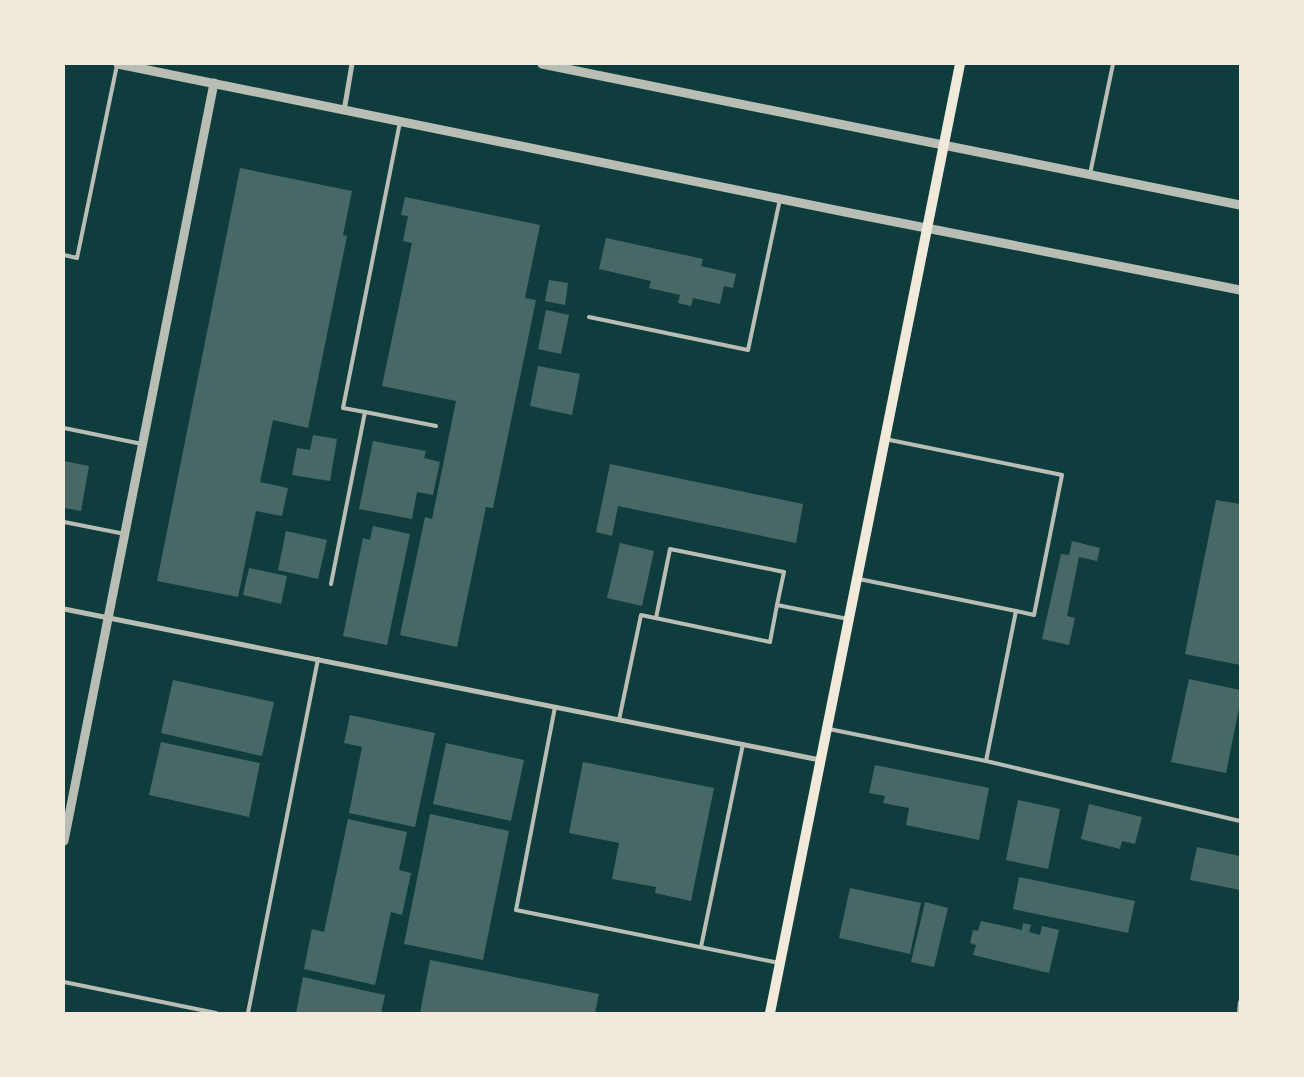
<svg xmlns="http://www.w3.org/2000/svg" width="1304" height="1077" font-family="'Golos Text',sans-serif">
  <style>
    .building { fill: #486865 }
    .lines { fill: none; stroke-linecap: round; stroke-linejoin: round }
    .service { stroke: #b8beb3; stroke-width: 4 }
    .minor { stroke: #b8beb3; stroke-width: 5 }
    .tertiary { stroke: #b8beb3; stroke-width: 9 }
    .secondary { stroke: #f1e9da; stroke-width: 10 }
  </style>
  <rect width="100%" height="100%" fill="#0f3d3e"/>
  <g class="building">
    <polygon points="240,168 352,191 343,235 347,236 308,428 273,420 260,482 288,488 282,516 256,511 238,597 157,581"/>
    <polygon points="405,197 540,225 525,298 536,300 493,508 486,507 457,647 400,635 425,517 432,519 456,401 382,386 412,243 403,241 408,216 401,215"/>
    <polygon points="606,238 703,259 701,266 736,274 733,288 724,286 720,304 693,298 691,306 678,303 680,295 649,288 651,281 599,269"/>
    <polygon points="549,280 568,283 565,305 545,301"/>
    <polygon points="546,310 569,315 561,354 538,349"/>
    <polygon points="538,366 580,374 572,415 530,406"/>
    <polygon points="313,435 337,439 330,481 292,475 297,448 310,450"/>
    <polygon points="373,441 426,451 424,458 440,462 433,495 417,492 412,519 359,509"/>
    <polygon points="64,461 89,466 81,511 64,508"/>
    <polygon points="610,464 803,504 796,543 618,506 612,536 596,532"/>
    <polygon points="1216,500 1240,504 1240,665 1185,654"/>
    <polygon points="373,526 410,534 387,645 343,636 363,538 370,540"/>
    <polygon points="286,531 327,540 318,579 278,570"/>
    <polygon points="1072,541 1100,548 1097,561 1079,557 1067,616 1075,618 1069,645 1042,639 1061,554 1069,555"/>
    <polygon points="620,543 654,551 642,606 607,598"/>
    <polygon points="249,568 287,576 281,604 243,595"/>
    <polygon points="1189,679 1240,690 1240,703 1226,773 1171,762"/>
    <polygon points="173,680 274,702 262,756 161,733"/>
    <polygon points="350,715 435,733 415,827 349,813 362,747 344,743"/>
    <polygon points="161,742 260,763 249,817 149,795"/>
    <polygon points="446,743 524,760 511,821 433,804"/>
    <polygon points="583,762 714,788 691,901 655,893 656,887 612,879 619,843 569,833"/>
    <polygon points="875,765 989,788 979,840 906,825 909,808 883,803 885,796 869,793"/>
    <polygon points="1018,800 1060,809 1048,869 1006,860"/>
    <polygon points="1089,804 1142,817 1135,844 1122,841 1120,849 1081,839"/>
    <polygon points="430,814 509,831 483,960 404,944"/>
    <polygon points="348,819 407,832 399,870 411,873 402,915 391,912 375,985 304,969 312,929 324,932"/>
    <polygon points="1197,847 1240,856 1240,890 1190,880"/>
    <polygon points="1019,877 1135,901 1128,933 1013,909"/>
    <polygon points="850,888 921,903 910,954 839,938"/>
    <polygon points="925,902 948,908 934,967 911,962"/>
    <polygon points="981,921 1022,930 1023,923 1031,925 1029,932 1040,935 1042,926 1059,930 1049,973 973,955 976,945 970,943 973,930 978,931"/>
    <polygon points="430,960 599,994 595,1013 420,1013"/>
    <polygon points="303,977 385,995 381,1013 296,1013"/>
  </g>
  <g class="lines">
    <g class="service">
      <polyline points="1090,174 1113,64"/>
      <polyline points="64,255 77,258 117,65"/>
      <polyline points="589,317 748,350 780,199"/>
      <polyline points="365,412 436,426"/>
      <polyline points="64,428 142,444"/>
      <polyline points="885,439 1062,475 1034,615 1016,611"/>
      <polyline points="64,522 125,534"/>
      <polyline points="859,579 1016,611 986,761"/>
      <polyline points="331,584 365,412 343,408 400,122"/>
      <polyline points="656,618 670,549 784,572 777,605"/>
      <polyline points="555,707 516,910 779,963"/>
      <polyline points="619,720 641,615 770,642 777,605 848,619"/>
      <polyline points="829,729 986,761 1240,821"/>
      <polyline points="701,947 743,744"/>
      <polyline points="64,982 216,1013"/>
      <polyline points="248,1013 318,659"/>
      <polyline points="1239,1013 1240,1002"/>
    </g>
    <g class="minor">
      <polyline points="344,111 352,64"/>
      <polyline points="64,609 820,760"/>
    </g>
    <g class="tertiary">
      <polyline points="118,64 845,212 1240,290"/>
      <path d="M542,64C775,112 1008,157 1240,205"/>
      <polyline points="64,841 214,83"/>
    </g>
    <polyline class="secondary" points="770,1013 960,64"/>
  </g>
  <rect width="1304" height="1077" fill="none" stroke="#f1e9da" stroke-width="130"/>
</svg>
